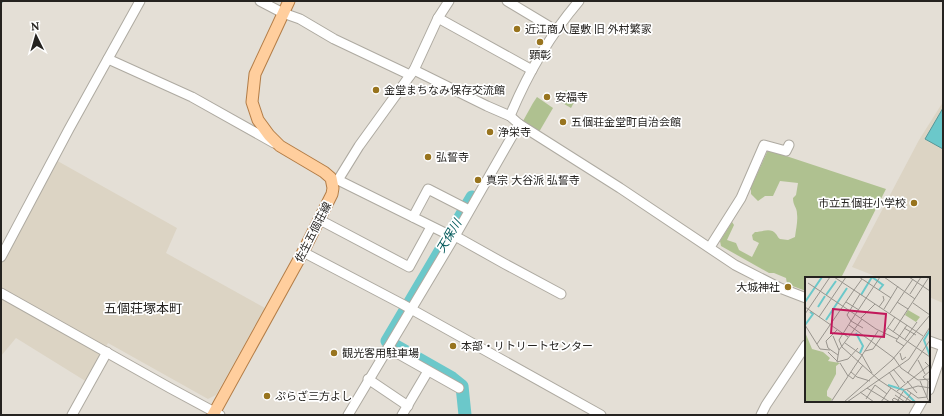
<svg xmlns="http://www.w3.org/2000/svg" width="944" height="416" font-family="Lora,'Noto Sans JP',serif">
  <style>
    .built { fill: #dcd4c4 }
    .green { fill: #afc190 }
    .water { fill: #6bc8ca; stroke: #569697 }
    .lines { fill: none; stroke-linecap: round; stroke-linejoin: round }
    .stream { stroke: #569697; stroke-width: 2 }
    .river { stroke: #6bc8ca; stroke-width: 13 }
    .minor-casing { stroke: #aeaaa1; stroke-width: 11 }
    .major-casing { stroke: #b37d47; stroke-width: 13 }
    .minor { stroke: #fff; stroke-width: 9 }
    .major { stroke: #ffce9d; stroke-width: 11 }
    .poi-dot { fill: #98741e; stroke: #fff; stroke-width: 1.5 }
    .labels { text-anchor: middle; stroke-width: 3.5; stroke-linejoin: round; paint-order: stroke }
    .poi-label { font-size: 11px; fill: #252320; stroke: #fff; text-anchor: start }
    .street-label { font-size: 11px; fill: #252320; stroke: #fff }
    .water-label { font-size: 12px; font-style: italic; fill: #00595a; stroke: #fff }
    .quarter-label { font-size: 13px; fill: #252320; stroke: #fff }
    .inset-river { fill: none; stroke: #6bc8ca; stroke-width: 2 }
    .inset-road { fill: none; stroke: #98948d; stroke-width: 1 }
    .view { fill: #c2185b; fill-opacity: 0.15; stroke: #c2185b; stroke-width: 2 }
    .inset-edge { fill: none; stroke: #252320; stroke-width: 2 }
  </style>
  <rect width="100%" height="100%" fill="#e4dfd6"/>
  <g class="built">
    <polygon points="943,102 943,303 929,297 929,278 880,278 852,267 919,140"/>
    <polygon points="54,159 177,228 166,253 265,308 216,395 208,399 108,343 87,382 16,338 1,356 1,263"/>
  </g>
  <g class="green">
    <polygon points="566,90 577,97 571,108 559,101"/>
    <polygon points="537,97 553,108 539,132 523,121 533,103"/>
    <path d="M768,150L886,189L841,278H806V291L787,284L786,278L774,273H769L721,246L720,241L732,222L734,225L727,240L736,243L739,250L752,257L759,243L753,240L752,235L755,232C762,232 771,227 776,234C777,235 778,238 780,239L788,240L795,237C796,229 798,221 797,214C797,207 793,206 793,198L796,195L798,183L780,181L773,196H765L758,201L751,194V187Z"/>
  </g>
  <polygon class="water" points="943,108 943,149 925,139"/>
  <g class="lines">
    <polyline class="stream" points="1,3 2,1"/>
    <polyline class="river" points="465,415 462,386 452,378 387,341 472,197"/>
    <g class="minor-casing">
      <g id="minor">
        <polyline points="260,1 283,13 300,19 334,39 410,75"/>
        <polyline points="507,1 557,31"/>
        <polyline points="438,18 532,70"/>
        <polyline points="108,59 192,97 274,143"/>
        <polyline points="414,70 487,106 510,116 519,124 620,188 735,265 780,288 806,298"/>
        <path d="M510,116C527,75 550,35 579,1"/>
        <polyline points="338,180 447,234 455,236 505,264 561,294"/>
        <polyline points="333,181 338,180 359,146 414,70 438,18 449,1"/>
        <polyline points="413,217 428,189 469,210"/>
        <polyline points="320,220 409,267 431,227"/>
        <polyline points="710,247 741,198 764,145 786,151 789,145"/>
        <polyline points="303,252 402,304 601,415"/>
        <polyline points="1,257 69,129 140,1"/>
        <polyline points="1,293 170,388 220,415"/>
        <polyline points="929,341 943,346"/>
        <polyline points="388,348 459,388"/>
        <polyline points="368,379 408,406"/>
        <polyline points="929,390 943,349"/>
        <polyline points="72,415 107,352"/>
        <polyline points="348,415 455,236 519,124"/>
        <polyline points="402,415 428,371"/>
        <polyline points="761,415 766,405 806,345"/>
        <polyline points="914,415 922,401"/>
      </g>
    </g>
    <g class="major-casing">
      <polyline id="major" points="213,415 303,252 332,194 333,188 331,178 324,172 280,146 269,135 258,120 252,102 255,74 289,1"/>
    </g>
    <use href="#minor" class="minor"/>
    <use href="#major" class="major"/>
  </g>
  <g class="poi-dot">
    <circle cx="517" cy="29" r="4"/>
    <circle cx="540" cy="42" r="4"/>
    <circle cx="376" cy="90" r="4"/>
    <circle cx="547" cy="97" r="4"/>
    <circle cx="563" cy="122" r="4"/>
    <circle cx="490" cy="132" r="4"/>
    <circle cx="428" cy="157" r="4"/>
    <circle cx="478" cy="180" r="4"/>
    <circle cx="914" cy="203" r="4"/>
    <circle cx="788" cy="287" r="4"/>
    <circle cx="453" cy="346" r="4"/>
    <circle cx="334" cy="353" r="4"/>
    <circle cx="267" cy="396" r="4"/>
  </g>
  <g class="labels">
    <g class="poi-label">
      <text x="525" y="33">近江商人屋敷 旧 外村繁家</text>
      <text x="540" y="59" text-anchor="middle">顕彰</text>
      <text x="384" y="94">金堂まちなみ保存交流館</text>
      <text x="555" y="101">安福寺</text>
      <text x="571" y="126">五個荘金堂町自治会館</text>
      <text x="498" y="136">浄栄寺</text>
      <text x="436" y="161">弘誓寺</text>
      <text x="486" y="184">真宗 大谷派 弘誓寺</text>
      <text x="906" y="207" text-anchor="end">市立五個荘小学校</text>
      <text x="780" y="291" text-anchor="end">大城神社</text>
      <text x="461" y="350">本部・リトリートセンター</text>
      <text x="342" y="357">観光客用駐車場</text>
      <text x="275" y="400">ぷらざ三方よし</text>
    </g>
    <g class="street-label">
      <text transform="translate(313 232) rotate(-63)" y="4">佐生五個荘線</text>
    </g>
    <g class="water-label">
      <text transform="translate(449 236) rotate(-59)" y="4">天保川</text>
    </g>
    <g class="quarter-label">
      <text x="143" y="313">五個荘塚本町</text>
    </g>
  </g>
  <g transform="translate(805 277)">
    <rect width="125" height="125" fill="#e4dfd6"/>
    <path d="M103,33L115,40L111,45L100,38ZM0,55L7,72L18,75L25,81L23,84L35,86L31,89V97L22,114V119L27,122L25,125H0Z" fill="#afc190"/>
    <path class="inset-river" d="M67,0L78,8L74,13M21,18L31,4M56,18L67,0M0,25L17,0M13,30L20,19M21,43L42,11M0,48L8,37L5,35M125,53L119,63L125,79M51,56L58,69L55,76M83,108L99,113M99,114L110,125"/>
    <path class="inset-road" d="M29,0L55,17L42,38L46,44L34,63L37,70L74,103L107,125M54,0L86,21M79,0L110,22M104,0L125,14M3,6L51,38M49,13L57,2M55,17L118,59M105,17L116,0M41,25L54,33M92,25L103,32M108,26L125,38M0,30L43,60M74,30L79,23L78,19M79,32L93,9M85,36L108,2M0,37L25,0M51,38L71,52L92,62M14,40L41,0M56,41L70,27M46,44L75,0M46,44L58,51M0,48L15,72L25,73M44,48L89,81M83,51L125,80M99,51L111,58M32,53L21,64L23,71L33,78M88,55L124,0M28,59L34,73M100,62L112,45M40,66L57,78M12,67L49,13M99,69L91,64L102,48M53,71L43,82L32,85L34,73L57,42M60,74L68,72L90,40M23,75L32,84M95,76L97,83L101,80M57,78L67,96M89,81L96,91L113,103L125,102M113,83L120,97M120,85L124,89L125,94L118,100L123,104L122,120M35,86L43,99M88,92L100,106M46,95L52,100L65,104M84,95L94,110M103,96L125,63M43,98L48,102L58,88M102,104L112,116M115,104L124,125M62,111L85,125M102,113L113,121L122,120M92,114L124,88M55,115L69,125M90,118L100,125L106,116M61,122L70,108L82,117M26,125L73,54M39,125L87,83L125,38M42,125L104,82L125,50M76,125L86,111M90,125L87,123L89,121L96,125M92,125L99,113L113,109L125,111"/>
    <path class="view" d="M28,32L81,37L79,60L26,56Z"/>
    <rect width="125" height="125" class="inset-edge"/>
  </g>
  <rect width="944" height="416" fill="none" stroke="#252320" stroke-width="4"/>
  <g transform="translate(36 36) rotate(355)" stroke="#ffffff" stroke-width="3" paint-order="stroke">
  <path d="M0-3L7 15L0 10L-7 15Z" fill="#252320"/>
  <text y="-6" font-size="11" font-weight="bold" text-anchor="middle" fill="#252320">N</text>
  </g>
</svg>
